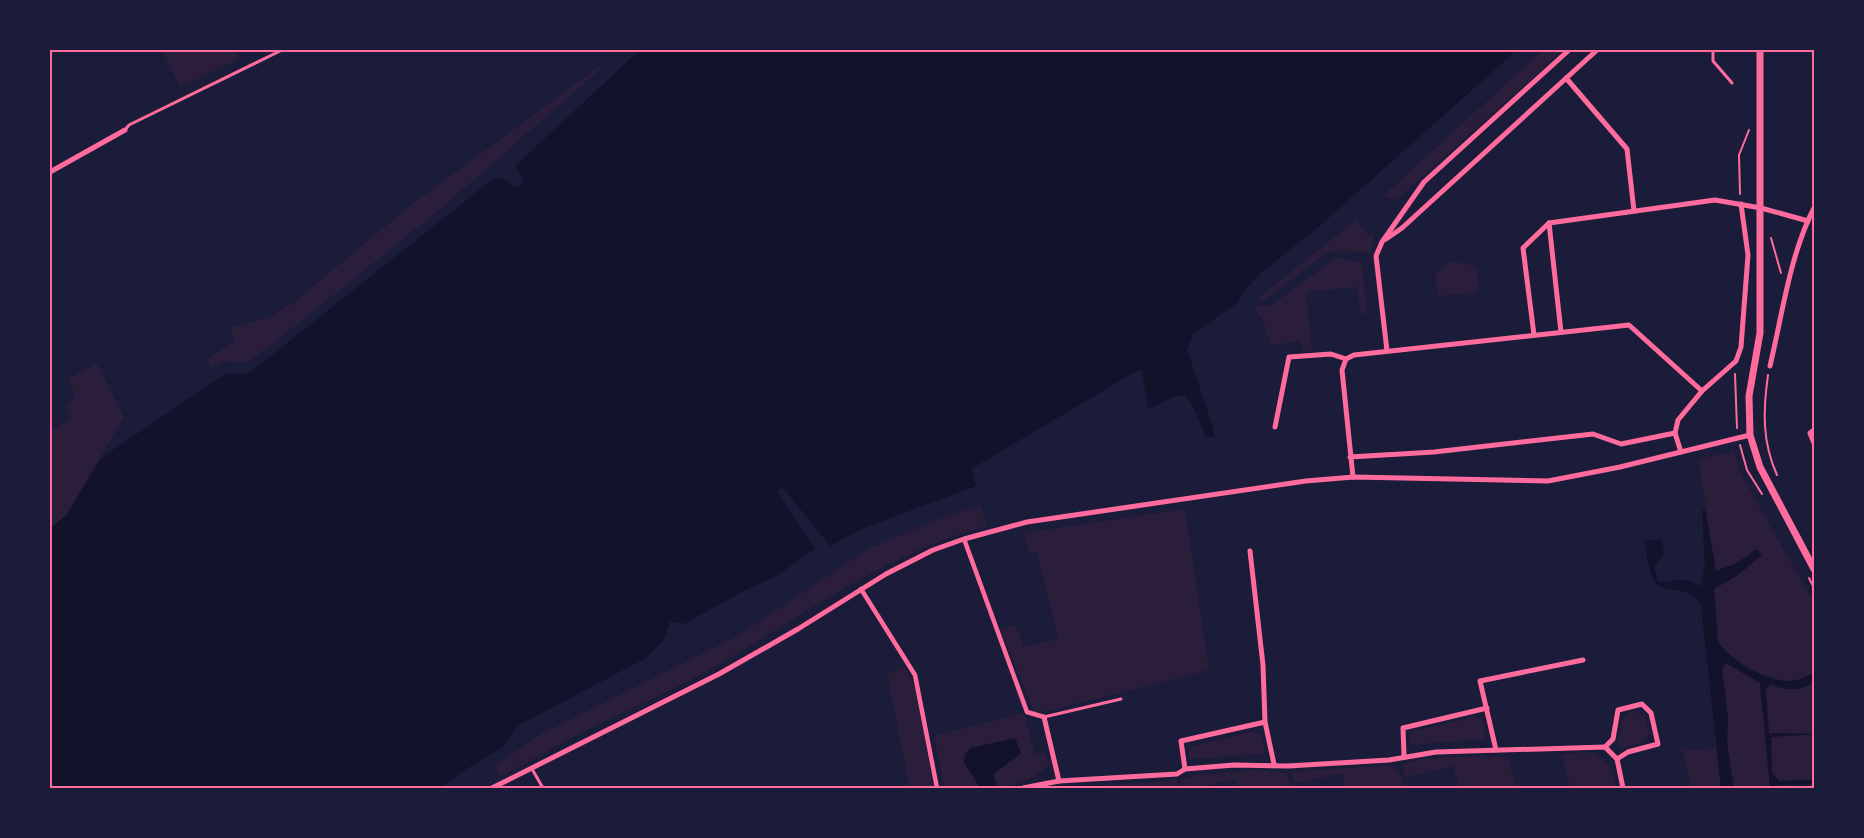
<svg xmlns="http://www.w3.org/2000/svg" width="1864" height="838" font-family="Helvetica,sans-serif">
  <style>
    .green { fill: #2a1e3b }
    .water { fill: #12122b }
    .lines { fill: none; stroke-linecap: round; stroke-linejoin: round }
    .path { stroke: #ff6b9d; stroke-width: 2 }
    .service { stroke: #ff6b9d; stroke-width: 3 }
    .pedestrian { stroke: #ff6b9d; stroke-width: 4.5 }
    .minor { stroke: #ff6b9d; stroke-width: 5 }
    .tertiary { stroke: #ff6b9d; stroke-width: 7 }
    .neatline { fill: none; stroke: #ff6b9d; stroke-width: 2 }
  </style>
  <rect width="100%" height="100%" fill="#1b1b3a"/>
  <g class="green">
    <polygon points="162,50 236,50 240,59 180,87"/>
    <polygon points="622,50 438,211 274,343 246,363 224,361 212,368 206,360 235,341 230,328 267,318 293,303 412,204"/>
    <polygon points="1543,50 1564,50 1396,200 1383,196"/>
    <polygon points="1356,220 1369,236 1372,234 1374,238 1371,253 1336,251 1325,254 1263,301 1256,300"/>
    <polygon points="1336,258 1362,262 1367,313 1360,313 1357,287 1306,292 1312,352 1303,350 1301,340 1271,346 1263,321 1253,306 1269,307"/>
    <polygon points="1451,261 1476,266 1479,292 1438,296 1435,275"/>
    <polygon points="97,363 124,417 67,514 50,529 50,431 71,418 65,404 76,398 68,379"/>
    <path d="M1734,451L1741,474L1814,603V673C1806,677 1797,682 1788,681C1769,679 1724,660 1718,640C1713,624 1714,605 1714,589L1762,555L1757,550L1737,563L1716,571L1698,459Z"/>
    <path d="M981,506L987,526C885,553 802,617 712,668C673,691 630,708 589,729C559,744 530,761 501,777L495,766L539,735L741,634L868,549L949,515Z"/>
    <polygon points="1185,509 1209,670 1035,714 1000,629 1016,625 1023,647 1058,639 1037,552 1029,552 1024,533"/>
    <polygon points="1726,663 1760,683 1770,788 1734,788 1727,744 1728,719 1722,669"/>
    <polygon points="904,666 916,688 933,788 910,788 887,674"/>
    <polygon points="1814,682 1814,734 1769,733 1766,686 1770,684 1775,686 1810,685"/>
    <path d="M1633,711L1645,715L1649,734L1642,743L1622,748L1617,743C1624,730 1616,717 1633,711Z"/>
    <path d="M1024,713L1035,754L1045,752L1049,765C1038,776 1014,788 998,788L993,774L964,762L980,788H944L934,736Z"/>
    <polygon points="1473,717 1483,720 1486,739 1410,745 1408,736 1414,731"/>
    <polygon points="1254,731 1262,736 1265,754 1189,759 1188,755 1193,746"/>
    <polygon points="1814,735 1814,775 1811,780 1779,781 1772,772 1771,736"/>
    <polygon points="1717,748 1721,788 1691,788 1682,750"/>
    <path d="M1587,752C1606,755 1613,771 1617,788H1570L1562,754Z"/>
    <polygon points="1476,756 1505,757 1506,760 1509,760 1516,788 1459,788 1453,766 1405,777 1402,764 1421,759"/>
    <polygon points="1393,765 1395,769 1398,768 1404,788 1345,788 1342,773 1294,784 1291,772"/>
    <polygon points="1257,770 1287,773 1291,788 1239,788 1236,779 1197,788 1182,788 1180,780 1195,775"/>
    <polygon points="1176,780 1178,788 1070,788"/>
  </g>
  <g class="water">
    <polygon points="640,50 1517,50 1316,229 1261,273 1243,292 1238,302 1193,334 1187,350 1213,428 1214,436 1206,438 1193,406 1185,395 1176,396 1148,409 1142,370 1140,369 971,469 976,486 864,528 830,546 784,489 779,488 778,493 815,549 776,576 743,591 688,622 683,624 670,621 664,640 646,658 517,726 503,747 463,771 441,788 50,788 50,529 67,514 101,458 227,373 248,374 493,179 503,178 516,187 521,185 524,180 515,166"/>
    <path d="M1702,510H1705L1716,571L1737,563L1757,549L1762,555L1738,575L1714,589L1718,642C1733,662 1766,683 1792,681C1800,680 1807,676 1814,673V682C1801,692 1785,691 1770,684L1765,690L1769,733L1814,734L1771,737L1772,772L1779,781L1811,780L1814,775V782L1811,784L1779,785L1777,788H1770L1760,683L1726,663L1722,669L1728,719L1727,744L1734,788H1721L1701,606C1693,585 1671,594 1656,584L1650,571L1644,542L1662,539L1664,554L1654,566L1658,582L1686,580L1701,586L1705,565Z"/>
    <polygon points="1015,738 1021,754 993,774 998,788 980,788 964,762 965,754 971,748"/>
  </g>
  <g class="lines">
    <g class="path">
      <polyline points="1740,194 1739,155 1749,130"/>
      <polyline points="1771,238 1781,273"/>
      <polyline points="1735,374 1737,428"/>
      <path d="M1768,375C1763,410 1762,442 1777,475"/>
      <polyline points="1740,445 1747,470 1762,494"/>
      <polyline points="1809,578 1814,588"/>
    </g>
    <g class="service">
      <polyline points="1713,50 1713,61 1732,83"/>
      <polyline points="125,130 129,125 282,50"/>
      <polyline points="1044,717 1121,699"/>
      <polyline points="532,769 543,788"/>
    </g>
    <g class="pedestrian">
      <polyline points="964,539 1027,712 1044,717"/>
      <polyline points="861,589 915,675 937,788"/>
    </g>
    <g class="minor">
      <polyline points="1566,78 1627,149 1634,211"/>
      <polyline points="50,172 125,130"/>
      <polyline points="1549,223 1715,200 1761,208 1808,221"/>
      <polyline points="1386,239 1402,228 1597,50"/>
      <polyline points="1534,335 1523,248 1549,223 1561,332"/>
      <polyline points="1387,351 1376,256 1382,242 1424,182 1569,50"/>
      <path d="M1770,366C1782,316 1790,254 1814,208"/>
      <polyline points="1275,427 1289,357 1331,354 1346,359"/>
      <polyline points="1814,430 1810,433 1814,443"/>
      <polyline points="1681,452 1675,433 1678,420 1702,391 1736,361 1741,347 1748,255 1741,204"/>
      <polyline points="1350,457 1434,452 1593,434 1621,444 1675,433"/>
      <polyline points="1353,477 1342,370 1346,359 1354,355 1629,325 1702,391"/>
      <polyline points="1250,551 1263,665 1265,722"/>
      <polyline points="1044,717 1059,781"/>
      <polyline points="1605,747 1613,739 1618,710 1642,704 1651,713 1658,744 1628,752 1617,759"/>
      <polyline points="1496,750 1480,681 1583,660"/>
      <polyline points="1404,755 1403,728 1487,708"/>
      <polyline points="1185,769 1181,741 1265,722 1274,764"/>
      <polyline points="492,788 719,674 798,629 886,574 933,550 964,539 1027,522 1306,481 1353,477 1548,481 1620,467 1750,435"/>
      <polyline points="1023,788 1059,781 1177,774 1185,769 1234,765 1288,766 1389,760 1436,752 1605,747 1617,759 1623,788"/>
    </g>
    <polyline class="tertiary" points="1760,50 1760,333 1749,396 1750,435 1760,467 1814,569"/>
  </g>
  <rect width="1864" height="838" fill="none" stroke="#1b1b3a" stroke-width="102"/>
  <rect x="51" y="51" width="1762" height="736" class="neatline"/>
</svg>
